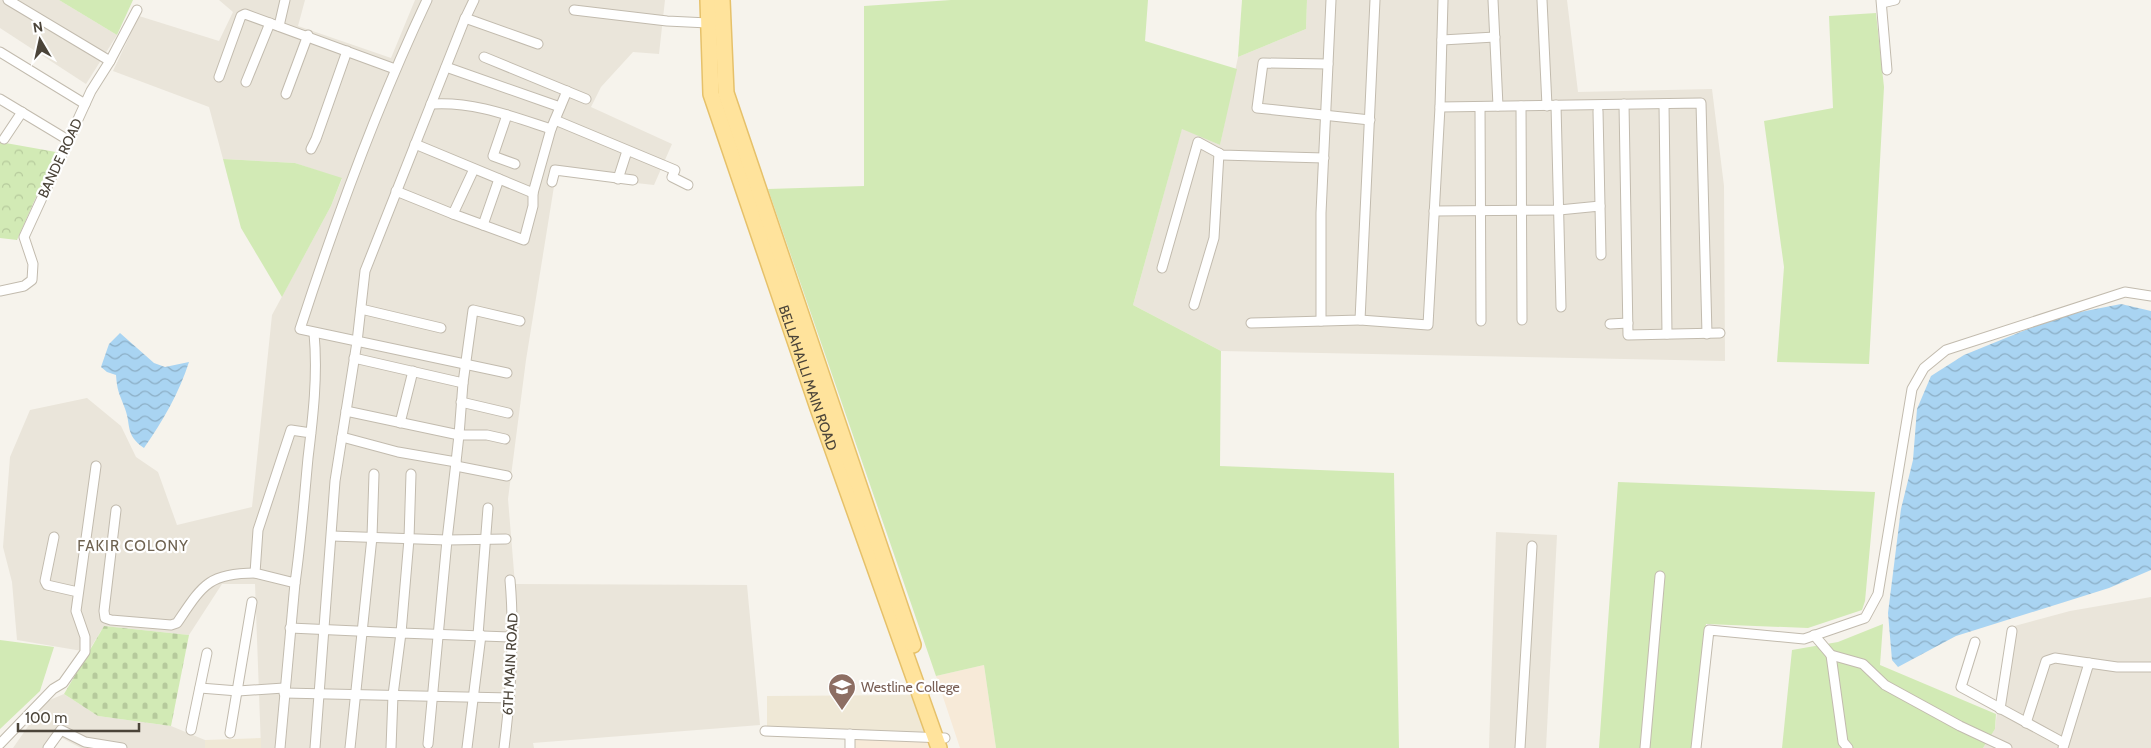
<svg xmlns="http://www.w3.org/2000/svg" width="2151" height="748" font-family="Cabin,sans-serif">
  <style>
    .residential { fill: #eae5da }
    .commercial { fill: #f7ead8 }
    .education { fill: #efe8d6 }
    .grass { fill: #d2eab5 }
    .forest { fill: url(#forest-crowns) }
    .cemetery { fill: url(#cemetery-stones) }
    .water { fill: url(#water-waves) }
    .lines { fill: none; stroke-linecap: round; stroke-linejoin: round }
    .street-casing { stroke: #c2bbae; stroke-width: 11 }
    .primary-casing { stroke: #e6c16a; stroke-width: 18 }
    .street { stroke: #fff; stroke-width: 9 }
    .primary { stroke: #ffe39c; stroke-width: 15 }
    .labels { text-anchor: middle; stroke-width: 4.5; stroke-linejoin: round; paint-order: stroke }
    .street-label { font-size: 14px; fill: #4b4439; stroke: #fff }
    .education-label { font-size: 14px; fill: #785e54; stroke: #fff; text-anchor: start }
    .neighbourhood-label { font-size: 15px; letter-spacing: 1px; fill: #6e6250; stroke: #fff }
  </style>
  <defs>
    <pattern id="forest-crowns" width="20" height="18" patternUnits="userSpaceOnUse" patternTransform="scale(1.25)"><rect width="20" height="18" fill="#d2eab5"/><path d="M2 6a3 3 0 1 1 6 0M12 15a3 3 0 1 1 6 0" fill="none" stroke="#b6ca9c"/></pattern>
    <pattern id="cemetery-stones" width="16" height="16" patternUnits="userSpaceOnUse" patternTransform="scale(1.25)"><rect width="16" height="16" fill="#d2eab5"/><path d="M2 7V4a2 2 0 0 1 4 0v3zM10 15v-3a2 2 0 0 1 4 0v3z" fill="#b6ca9c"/></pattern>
    <pattern id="water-waves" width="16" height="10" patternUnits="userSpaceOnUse" patternTransform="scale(1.25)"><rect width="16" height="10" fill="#a9d4f2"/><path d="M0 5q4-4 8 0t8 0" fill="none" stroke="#8caec5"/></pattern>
  </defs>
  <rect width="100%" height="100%" fill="#f6f3ec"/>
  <g class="residential">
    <polygon points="0,0 59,0 117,35 86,84 0,28"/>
    <polygon points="219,0 305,0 298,26 391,58 415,0 665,0 659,54 633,52 601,87 591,107 672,144 654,185 556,174 526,360 508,499 515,584 747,585 760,725 533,743 534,748 261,748 255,584 222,584 189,635 104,626 88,652 17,640 12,582 3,547 10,457 30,410 87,398 121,426 136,457 158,472 177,525 252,507 272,315 331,206 342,179 295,163 223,159 209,107 113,71 139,16 219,41 233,12"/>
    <polygon points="1307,0 1567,0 1578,92 1712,89 1724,186 1725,361 1221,351 1133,305 1182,128 1220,145 1238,57 1306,29"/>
    <polygon points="1496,532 1557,535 1546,748 1489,748"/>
    <polygon points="2151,597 2151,748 1983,748 1995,729 2007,628 2070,611"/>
    <polygon points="64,694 98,716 171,726 205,740 205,748 81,748 60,737 52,748 13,748 45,702"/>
  </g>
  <g class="commercial">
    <polygon points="984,665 996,748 960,748 936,676"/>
    <polygon points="853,738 928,741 930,748 853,748"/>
  </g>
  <g class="education">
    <polygon points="912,695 926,735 767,726 767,696"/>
    <polygon points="261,738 261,748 205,748 205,740"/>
  </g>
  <g class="grass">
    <polygon points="59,0 133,0 117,35"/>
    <polygon points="951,0 1148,0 1145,41 1237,69 1220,145 1182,129 1133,305 1221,351 1220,466 1394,473 1399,748 996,748 984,665 936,676 768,189 864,186 864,6"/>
    <polygon points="1242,0 1307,0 1306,29 1238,57"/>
    <polygon points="1876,13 1884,87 1869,364 1777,362 1784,267 1764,121 1833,108 1829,16"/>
    <polygon points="223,159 295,163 342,178 331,206 282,297 241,228"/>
    <polygon points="1618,482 1875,492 1865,601 1862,610 1808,628 1706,624 1692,748 1599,748"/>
    <polygon points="1883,624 1880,665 1996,714 1995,729 1983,748 1782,748 1792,650 1838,642"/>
    <polygon points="0,640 54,647 40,691 0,729"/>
  </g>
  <polygon class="forest" points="0,142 56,152 17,240 0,238"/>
  <polygon class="cemetery" points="104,626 189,635 171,726 98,716 64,694"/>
  <g class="water">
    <polygon points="2121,304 2151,311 2151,570 2109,588 1956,636 1898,667 1892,660 1888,613 1901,509 1913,460 1917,409 1931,376 1964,355 2060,316"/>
    <path d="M120,333L154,363L165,367L189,362C179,393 163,421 144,448C124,434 132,425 124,406C119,393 117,390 116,375L107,372L101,367L109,344Z"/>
  </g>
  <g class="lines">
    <g class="street-casing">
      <g id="street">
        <polyline points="8,0 110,61"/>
        <path d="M427,0C377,106 336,218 300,329L507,373"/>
        <polyline points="1493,0 1498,106"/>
        <polyline points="1542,0 1547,106"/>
        <polyline points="1881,0 1887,70"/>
        <polyline points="1882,3 1895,0"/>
        <polyline points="574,10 667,21 708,23"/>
        <polyline points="465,18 538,44"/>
        <polyline points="279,26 285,0"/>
        <polyline points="1442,40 1495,37"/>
        <polyline points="0,52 85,104"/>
        <polyline points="484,57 586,99"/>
        <polyline points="1328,64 1263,63 1257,108 1370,120"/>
        <polyline points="446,67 560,107"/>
        <polyline points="219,77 241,16 245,14 395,69"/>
        <polyline points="246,82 270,23"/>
        <polyline points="286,94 308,35"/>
        <polyline points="0,99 68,140"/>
        <path d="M431,104C473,101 511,116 551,129L567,91"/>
        <polyline points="1624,104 1628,335 1720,333"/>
        <polyline points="1664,104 1667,334"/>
        <polyline points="1556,105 1561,307"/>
        <polyline points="1521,106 1522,320"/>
        <polyline points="1440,107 1701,103 1707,334"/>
        <polyline points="1480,107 1481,321"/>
        <polyline points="1598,111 1600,206"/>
        <polyline points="507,115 493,156 515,164"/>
        <polyline points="555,120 675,170 672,177 688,185"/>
        <polyline points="4,139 22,112"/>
        <polyline points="415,144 533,193 551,129"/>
        <polyline points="311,149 316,139 347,51"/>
        <polyline points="618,179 627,151"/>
        <polyline points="552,182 555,170 633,180"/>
        <polyline points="396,191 453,214 474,169"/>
        <polyline points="1434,211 1559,210 1600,206 1601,255"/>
        <polyline points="453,214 483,225 499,179"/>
        <polyline points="483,225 524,240 533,206 533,193"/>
        <polyline points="1162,268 1198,142 1222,155 1324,158"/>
        <polyline points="0,291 24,286 32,280 33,264 24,237 91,91 110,61 137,10"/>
        <polyline points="1194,305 1214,238 1219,153"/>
        <polyline points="361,309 441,328"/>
        <polyline points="1360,320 1428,325 1440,107 1443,0"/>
        <polyline points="1321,321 1321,213 1331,0"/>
        <polyline points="1251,323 1360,320 1375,0"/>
        <polyline points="1610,324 1628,323"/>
        <polyline points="354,358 463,383 473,310 520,321"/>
        <polyline points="461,402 508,413"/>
        <polyline points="346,411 459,435 463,383"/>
        <polyline points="400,423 413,371"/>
        <path d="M311,433L291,430L258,530L255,573L295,583C301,542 304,500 308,458C313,417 318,375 314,333"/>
        <polyline points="342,437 398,452 456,462 459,435 487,435 505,439"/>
        <polyline points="456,466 507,476"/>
        <path d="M116,510L104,611L105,618L111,620L171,625L177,623C202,586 208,573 255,573"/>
        <polyline points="332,536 447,540 456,462"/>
        <polyline points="54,537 45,581 47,585 78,592"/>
        <polyline points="290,628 401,633 409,539 411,474"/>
        <polyline points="478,635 488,508"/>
        <polyline points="1814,635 1831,655 1863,664 1885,685 1960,726 2007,748"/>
        <polyline points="1975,642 1961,687 2064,743"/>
        <polyline points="1831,655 1843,742 1848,748"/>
        <polyline points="200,688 238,691 284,688"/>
        <polyline points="284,693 510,698"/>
        <polyline points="2000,709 2012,631"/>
        <polyline points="2026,723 2046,661 2055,658 2089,663"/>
        <polyline points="191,730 207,653"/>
        <polyline points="765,731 945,738"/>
        <polyline points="230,733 252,602"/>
        <polyline points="0,744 53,689 63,683 85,652 85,637 76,611 96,466"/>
        <polyline points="428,744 447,540 506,539"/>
        <polyline points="48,748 61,730 85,742 122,748"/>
        <polyline points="280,748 295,583"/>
        <polyline points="315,748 335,481 357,342 365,271 464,21 474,0"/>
        <polyline points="350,748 372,537 374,474"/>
        <polyline points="391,748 393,695 401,633 511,637"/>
        <polyline points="467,748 481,635"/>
        <path d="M504,748C511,692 515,636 510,580"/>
        <polyline points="850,748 850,734"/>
        <polyline points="1520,748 1532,546"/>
        <polyline points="1645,748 1660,576"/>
        <polyline points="1696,748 1709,630 1804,639 1865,618 1878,594 1912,389 1924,368 1946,350 2125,292 2151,296"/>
        <polyline points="2063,748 2089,663 2117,667 2151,667"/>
      </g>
    </g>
    <g class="primary-casing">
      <g id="primary">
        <path id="s1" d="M708,0L711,94L818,408L939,748"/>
        <polyline points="722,0 726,93 913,645"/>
      </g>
    </g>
    <use href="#street" class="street"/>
    <use href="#primary" class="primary"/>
  </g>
  <defs>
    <g id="university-pin" transform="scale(1.4375)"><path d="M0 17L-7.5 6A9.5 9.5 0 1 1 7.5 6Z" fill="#8d6e63" stroke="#fff"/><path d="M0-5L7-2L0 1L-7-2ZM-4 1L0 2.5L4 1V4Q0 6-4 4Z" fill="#fff"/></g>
  </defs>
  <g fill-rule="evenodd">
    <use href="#university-pin" x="842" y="687"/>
  </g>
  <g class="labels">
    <g class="street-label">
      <text transform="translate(60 158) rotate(-65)" y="5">BANDE ROAD</text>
      <text dy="5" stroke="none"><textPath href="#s1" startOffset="394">BELLAHALLI MAIN ROAD</textPath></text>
      <text transform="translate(510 664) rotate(-87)" y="5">6TH MAIN ROAD</text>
    </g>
    <g class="education-label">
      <text x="861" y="692">Westline College</text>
    </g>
    <g class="neighbourhood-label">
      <text x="133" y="551">FAKIR COLONY</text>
    </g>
  </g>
  <g transform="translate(40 40) rotate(351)" stroke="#ffffff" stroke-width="4" paint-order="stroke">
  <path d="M0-4L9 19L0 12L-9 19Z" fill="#4b4439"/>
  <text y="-8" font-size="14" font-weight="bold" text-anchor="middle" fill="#4b4439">N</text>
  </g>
  <path d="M18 723v8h121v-8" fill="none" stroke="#4b4439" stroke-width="2.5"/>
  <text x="25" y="723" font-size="15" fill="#4b4439" stroke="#ffffff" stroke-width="4" paint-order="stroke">100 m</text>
</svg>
